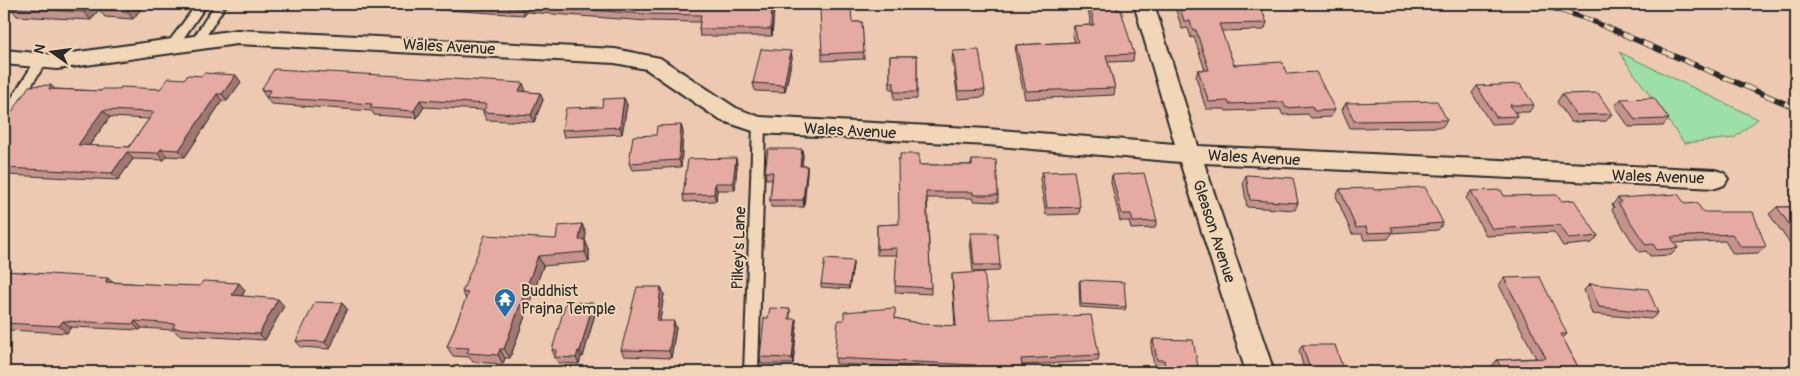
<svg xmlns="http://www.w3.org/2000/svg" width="1800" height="376" font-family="Pangolin,sans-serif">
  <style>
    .green { fill: #9ddfa9; stroke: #64856a }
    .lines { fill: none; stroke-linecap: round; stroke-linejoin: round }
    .lane-casing { stroke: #2b2b2b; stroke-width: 4 }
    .street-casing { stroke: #2b2b2b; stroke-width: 4 }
    .lane { fill: #f1d6b8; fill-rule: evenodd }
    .street { fill: #f1d6b8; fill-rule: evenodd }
    .rail-casing { stroke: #2b2b2b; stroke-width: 5.5 }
    .rail { stroke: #f1d6b8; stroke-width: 4; stroke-dasharray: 11; stroke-linecap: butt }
    .wall { fill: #c5938b; stroke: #2b2b2b; fill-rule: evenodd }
    .shaded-wall { fill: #a07871; stroke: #2b2b2b }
    .building { fill: #e5aba2; stroke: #2b2b2b; fill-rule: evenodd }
    .labels { text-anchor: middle; stroke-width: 4; stroke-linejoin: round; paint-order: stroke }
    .street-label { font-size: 16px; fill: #2b2b2b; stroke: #f1d6b8 }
    .poi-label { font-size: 16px; fill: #2b2b2b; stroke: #f1d6b8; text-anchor: start }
  </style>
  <rect width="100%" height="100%" fill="#edc9b1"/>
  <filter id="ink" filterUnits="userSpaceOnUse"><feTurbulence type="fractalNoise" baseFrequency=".02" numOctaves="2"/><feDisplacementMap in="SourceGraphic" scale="10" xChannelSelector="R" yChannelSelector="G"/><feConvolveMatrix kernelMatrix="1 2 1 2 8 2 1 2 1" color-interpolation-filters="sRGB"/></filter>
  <g filter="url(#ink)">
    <polygon class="green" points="1619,52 1758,119 1734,138 1684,143"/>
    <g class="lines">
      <g class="lane-casing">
        <g id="lane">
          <polygon points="197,4 207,4 176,49 168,49 166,46 168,43"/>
          <polygon points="218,5 223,9 200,46 192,46 190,43 192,40 214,6"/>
          <polygon points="41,57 47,61 8,122 4,123 4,110 37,58"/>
          <polygon points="759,121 765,125 758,372 744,372 753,125"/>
        </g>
      </g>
      <g class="street-casing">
        <polygon id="street" points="1134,4 1154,4 1198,146 1716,170 1724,173 1728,179 1724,185 1716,188 1204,163 1274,372 1246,372 1180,162 988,145 759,133 720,120 646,69 615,63 237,44 57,69 4,64 4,50 57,55 237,30 615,49 660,58 736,108 760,117 988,129 1175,144"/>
      </g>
      <use href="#lane" class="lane"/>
      <use href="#street" class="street"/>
      <g class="rail-casing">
        <polyline id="rail" points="1540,4 1587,19 1796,108"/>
      </g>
      <use href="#rail" class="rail"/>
    </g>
    <g class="wall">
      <polygon points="103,4 91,20 17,16 11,8"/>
      <polygon points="145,4 133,19 105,17 99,10"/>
      <polygon points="218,4 229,4 226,8"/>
      <polygon points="387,4 773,4 774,9 772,36 700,36 699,29 700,22 647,21 526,12 524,15 429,9 428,6"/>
      <polygon points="1087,4 1116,4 1117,10 1134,54 1133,61 1108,62 1115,88 1114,95 1025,99 1015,52 1016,45 1075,42 1072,33 1074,26 1091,25"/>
      <polygon points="1174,4 1259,4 1267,23 1264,30 1221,31 1234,65 1287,74 1335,110 1331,117 1311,118 1308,114 1283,115 1280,109 1226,111 1225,109 1206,109 1196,77 1198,70 1205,70 1194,37 1191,38 1188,28 1182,29"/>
      <polygon points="1783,4 1796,4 1796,14"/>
      <polygon points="852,22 862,22 864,59 822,61 822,54"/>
      <polygon points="791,51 792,58 785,92 755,91 753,83"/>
      <polygon points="953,51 985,90 984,97 958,99 952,59"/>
      <polygon points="890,56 917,56 917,99 894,100 894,89 890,89"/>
      <path d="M184,79L241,82L227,101H222L185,157L167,156L164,160L133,159L118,180L6,175L4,178V124L55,89L101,91L120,89H160ZM110,117L149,119L129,147L89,146Z"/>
      <polygon points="1477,86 1534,105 1529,112 1515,112 1517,116 1512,123 1491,124 1472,93"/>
      <polygon points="261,90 526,91 525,92 540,93 543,100 534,122 486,120 483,112 484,110 424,107 417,118 374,115 372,111 271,104"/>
      <polygon points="1562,94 1612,114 1606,121 1571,122 1557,102"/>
      <polygon points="624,98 627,105 622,134 564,137 562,130 602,107"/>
      <polygon points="1621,99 1669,119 1663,126 1629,127 1615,106"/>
      <polygon points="1346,103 1447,120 1442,127 1350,128 1342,110"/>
      <polygon points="681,125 683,132 681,167 632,170 629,163"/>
      <polygon points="802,149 803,156 802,166 807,166 807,173 804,207 771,207 770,200 772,179 766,179 765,172"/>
      <polygon points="1796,149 1796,162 1790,155"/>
      <polygon points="736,158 737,165 735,190 717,190 716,201 684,202 683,195"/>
      <polygon points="972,160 998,195 998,202 973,201 972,198 927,198 931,294 895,292 897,255 877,255 877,225 899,224 919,165 971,165"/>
      <polygon points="1042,172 1080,207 1079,214 1046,215 1040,179"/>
      <polygon points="1112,175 1157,221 1155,228 1131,229 1129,221 1120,221 1111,182"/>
      <polygon points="1246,175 1298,203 1295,210 1247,207 1243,182"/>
      <polygon points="1340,189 1374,190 1443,223 1438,230 1392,233 1388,239 1364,240 1362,234 1352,234 1336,196"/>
      <polygon points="1471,191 1504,196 1561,201 1598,236 1592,243 1563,246 1554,232 1486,236 1466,198"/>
      <polygon points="1618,198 1685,204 1703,212 1766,247 1758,253 1733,254 1725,241 1675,243 1678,248 1671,255 1650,256 1646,251 1639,252 1612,210 1614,207 1612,205"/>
      <polygon points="1777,207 1796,207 1796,252 1769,214"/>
      <polygon points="582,224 586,234 585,240 589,250 589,262 543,266 510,358 505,358 503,364 473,362 469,357 453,356 447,347 466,299 462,292"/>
      <polygon points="971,233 1000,265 999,271 973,272 970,240"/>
      <polygon points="853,261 853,265 849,289 821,287 821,284"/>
      <polygon points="4,268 8,271 113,282 245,290 242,296 284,306 265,340 179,335 174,330 142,328 140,330 71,327 67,333 8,330 4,326"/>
      <polygon points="952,274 990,319 1099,355 1098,361 1022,365 1023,372 975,372 975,371 836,364 835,358 895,318 921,324 955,326 952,280"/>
      <polygon points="1504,278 1567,334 1563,338 1579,369 1605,372 1494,372 1492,366 1497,360 1536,358 1499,285"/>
      <polygon points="1080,280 1126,307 1125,310 1080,307 1079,283"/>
      <polygon points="1590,284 1658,313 1651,319 1592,314 1584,290"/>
      <polygon points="661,287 664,294 660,321 676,328 671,358 624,356 621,350"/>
      <polygon points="342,303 347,309 330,349 301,347 296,341"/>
      <polygon points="593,303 596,310 583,357 581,357 579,364 558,363 552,350"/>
      <polygon points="790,309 790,319 797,326 793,364 761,364 760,357 768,318"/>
      <polygon points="1153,339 1199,372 1163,372 1162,366 1154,366 1151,346"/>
      <polygon points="1302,345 1344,372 1305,372 1299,351"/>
      <polygon points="1399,365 1444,372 1394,372"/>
    </g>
    <g class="shaded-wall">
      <polygon points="91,4 103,4 91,20 84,12"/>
      <polygon points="133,4 145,4 133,19 127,11"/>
      <polygon points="186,4 195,4 189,8"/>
      <polygon points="203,4 216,4 206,8"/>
      <polygon points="223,4 229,4 226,8"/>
      <polygon points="772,4 774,9 772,36 771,29"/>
      <polygon points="523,5 526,12 524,15 522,8"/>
      <polygon points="791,51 792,58 785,92 784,85"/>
      <polygon points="236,75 241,82 227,101 222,94"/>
      <polygon points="523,83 526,91 522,99 519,91"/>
      <polygon points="51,85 58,92 49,89"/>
      <polygon points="540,93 543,100 534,122 531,115"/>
      <polygon points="217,94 222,101 185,157 179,150"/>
      <polygon points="624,98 627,105 622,134 620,127"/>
      <polygon points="420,100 424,107 417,118 414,111"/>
      <polygon points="103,110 110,117 84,152 78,145"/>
      <polygon points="681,125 683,132 681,167 679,160"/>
      <polygon points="161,149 167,156 164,160 158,153"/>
      <polygon points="802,149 803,156 801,173 800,166"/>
      <polygon points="127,152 133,159 118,180 112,173"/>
      <polygon points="736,158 737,165 735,190 733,183"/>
      <polygon points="807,166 807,173 804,207 803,200"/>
      <polygon points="715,183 717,190 716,201 714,194"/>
      <polygon points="582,224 586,234 583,250 579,240"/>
      <polygon points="585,240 589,250 589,262 585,252"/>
      <polygon points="538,256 543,266 510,358 504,349"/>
      <polygon points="853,261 853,265 849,289 849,286"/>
      <polygon points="108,278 115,285 105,282"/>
      <polygon points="239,283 245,290 239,302 232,295"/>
      <polygon points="661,287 664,294 659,327 657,321"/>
      <polygon points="278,299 284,306 265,340 259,334"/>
      <polygon points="342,303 347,309 330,349 325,342"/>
      <polygon points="593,303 596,310 583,357 580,351"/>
      <polygon points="796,319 797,326 793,364 792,358"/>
      <polygon points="63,321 71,327 67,333 59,326"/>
      <polygon points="135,321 142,328 140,330 133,324"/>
      <polygon points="674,321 676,328 671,358 669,351"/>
      <polygon points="500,349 505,358 503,364 498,355"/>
      <polygon points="578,351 581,357 579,364 576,358"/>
    </g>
    <g class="building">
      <polygon points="15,4 91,4 84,12 11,8"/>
      <polygon points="105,4 133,4 127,11 99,10"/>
      <polygon points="453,4 772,4 771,29 699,29 701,15 645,14 523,5 522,8"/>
      <polygon points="1090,4 1116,4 1117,10 1121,10 1134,54 1106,55 1115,88 1026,91 1016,45 1078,42 1074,26 1094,25"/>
      <polygon points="1179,4 1259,4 1267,23 1219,24 1234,65 1282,62 1287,74 1316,72 1335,110 1314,111 1312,106 1286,108 1283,102 1229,104 1228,101 1209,102 1198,70 1209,70 1196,30 1193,30 1190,21 1184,21"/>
      <polygon points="851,8 852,22 862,22 864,52 822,54 820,9"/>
      <polygon points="761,49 791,51 784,85 753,83"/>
      <polygon points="979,50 985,90 958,91 953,51"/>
      <polygon points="890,56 917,56 917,92 894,92 894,82 890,82"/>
      <polygon points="274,69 523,83 519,91 540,93 531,115 483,112 487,104 420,100 414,111 370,108 372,104 266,97 271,90 261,90"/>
      <path d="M204,73L236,75L222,94H217L179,150L161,149L158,153L127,152L112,173L4,168V124L29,86L51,85L49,89L101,91L103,89H120L121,87L160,89L169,78L184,79L188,75L202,76ZM103,110L154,112L129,147L78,145Z"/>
      <polygon points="1520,84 1534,105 1510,105 1517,116 1496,117 1477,86"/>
      <polygon points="1598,93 1612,114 1576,115 1562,94"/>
      <polygon points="624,98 620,127 562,130 566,108 602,107 603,99"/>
      <polygon points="1654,98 1669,119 1635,120 1621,99"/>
      <polygon points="1437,101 1447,120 1354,121 1346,103"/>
      <polygon points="681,125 679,160 629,163 633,136 656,135 657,126"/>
      <polygon points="768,149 802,149 800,166 807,166 803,200 770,200 773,172 765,172"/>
      <polygon points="900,154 919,154 919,165 972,165 972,160 996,160 998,195 973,195 973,192 926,192 931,288 895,286 897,248 877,249 877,225 899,224 898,159 900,159"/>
      <polygon points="736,158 733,183 715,183 714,194 683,195 688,159"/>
      <polygon points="1074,171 1080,207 1047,208 1042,172"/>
      <polygon points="1144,173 1157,221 1133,222 1131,214 1122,214 1112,175"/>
      <polygon points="1246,175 1293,178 1298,203 1250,200"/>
      <polygon points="1425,187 1443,223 1391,227 1393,232 1368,233 1366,227 1356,228 1340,189 1373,188 1374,190"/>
      <polygon points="1501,190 1504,196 1557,195 1561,201 1574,200 1598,236 1569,239 1560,225 1492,229 1471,191"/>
      <polygon points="1678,194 1685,204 1697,203 1703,212 1753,212 1766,247 1741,247 1732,234 1671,237 1678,248 1657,250 1653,244 1646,245 1618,203 1621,202 1618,198"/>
      <polygon points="1777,207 1796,207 1796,234"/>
      <polygon points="582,224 579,240 585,240 585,252 538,256 504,349 500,349 498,355 467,353 469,348 447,347 468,293 462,292 485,235 556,239 558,226"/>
      <polygon points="971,233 997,233 1000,265 974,265"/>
      <polygon points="825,259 853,261 849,286 821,284"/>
      <polygon points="4,271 108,278 105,282 172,285 200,286 203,281 239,283 232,295 278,299 259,334 172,328 175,324 135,321 133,324 63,321 59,326 4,323"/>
      <polygon points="984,272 990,319 1091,315 1099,355 1021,359 1023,372 977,372 976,365 835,358 838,320 844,320 844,312 895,308 895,318 921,324 956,326 952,274"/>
      <polygon points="1540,277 1567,334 1561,334 1579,369 1605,370 1605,372 1503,372 1497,360 1546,358 1504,278"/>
      <polygon points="1080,280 1124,282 1126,307 1081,304"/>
      <polygon points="1590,284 1648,289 1658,313 1599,307"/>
      <polygon points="637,287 661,287 657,321 674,321 669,351 621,350"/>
      <polygon points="315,302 342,303 325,342 296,341"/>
      <polygon points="566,302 593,303 580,351 578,351 576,358 554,357 557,350 552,350"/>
      <polygon points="770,308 790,309 789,319 796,319 792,358 760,357 764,318 768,318"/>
      <polygon points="1153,339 1193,340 1199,372 1166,372 1164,360 1157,360"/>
      <polygon points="1302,345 1335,345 1344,372 1311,372"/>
      <polygon points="1399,365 1442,367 1444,372 1401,372"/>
    </g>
  </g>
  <defs>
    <g id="temple-pin" transform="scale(1.125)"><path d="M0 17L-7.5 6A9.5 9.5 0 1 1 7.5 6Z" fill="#1f6fb2" stroke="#f1d6b8"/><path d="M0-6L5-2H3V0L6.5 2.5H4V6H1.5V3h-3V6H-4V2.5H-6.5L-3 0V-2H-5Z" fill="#fff"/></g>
  </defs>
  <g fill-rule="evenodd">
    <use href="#temple-pin" x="505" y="299"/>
  </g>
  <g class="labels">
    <g class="street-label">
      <text transform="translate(449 46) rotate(3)" y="6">Wales Avenue</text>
      <text transform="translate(850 130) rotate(3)" y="6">Wales Avenue</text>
      <text transform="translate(1254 157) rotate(3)" y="6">Wales Avenue</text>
      <text transform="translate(1658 176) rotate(2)" y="6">Wales Avenue</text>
      <text transform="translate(1215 231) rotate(72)" y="6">Gleason Avenue</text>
      <text transform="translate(738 248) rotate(-88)" y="6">Pilkey's Lane</text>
    </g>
    <g class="poi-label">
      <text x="521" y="296">Buddhist<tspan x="521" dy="18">Prajna Temple</tspan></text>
    </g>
  </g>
  <rect width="1800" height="376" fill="none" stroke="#f1d6b8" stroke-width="20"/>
  <rect x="10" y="10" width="1780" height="356" fill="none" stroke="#2b2b2b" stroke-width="2" filter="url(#ink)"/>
  <g transform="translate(52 52) rotate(284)" stroke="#f1d6b8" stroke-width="4" paint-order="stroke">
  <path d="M0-4L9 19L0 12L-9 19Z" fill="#2b2b2b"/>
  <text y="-8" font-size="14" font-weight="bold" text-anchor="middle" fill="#2b2b2b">N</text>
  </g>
</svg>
